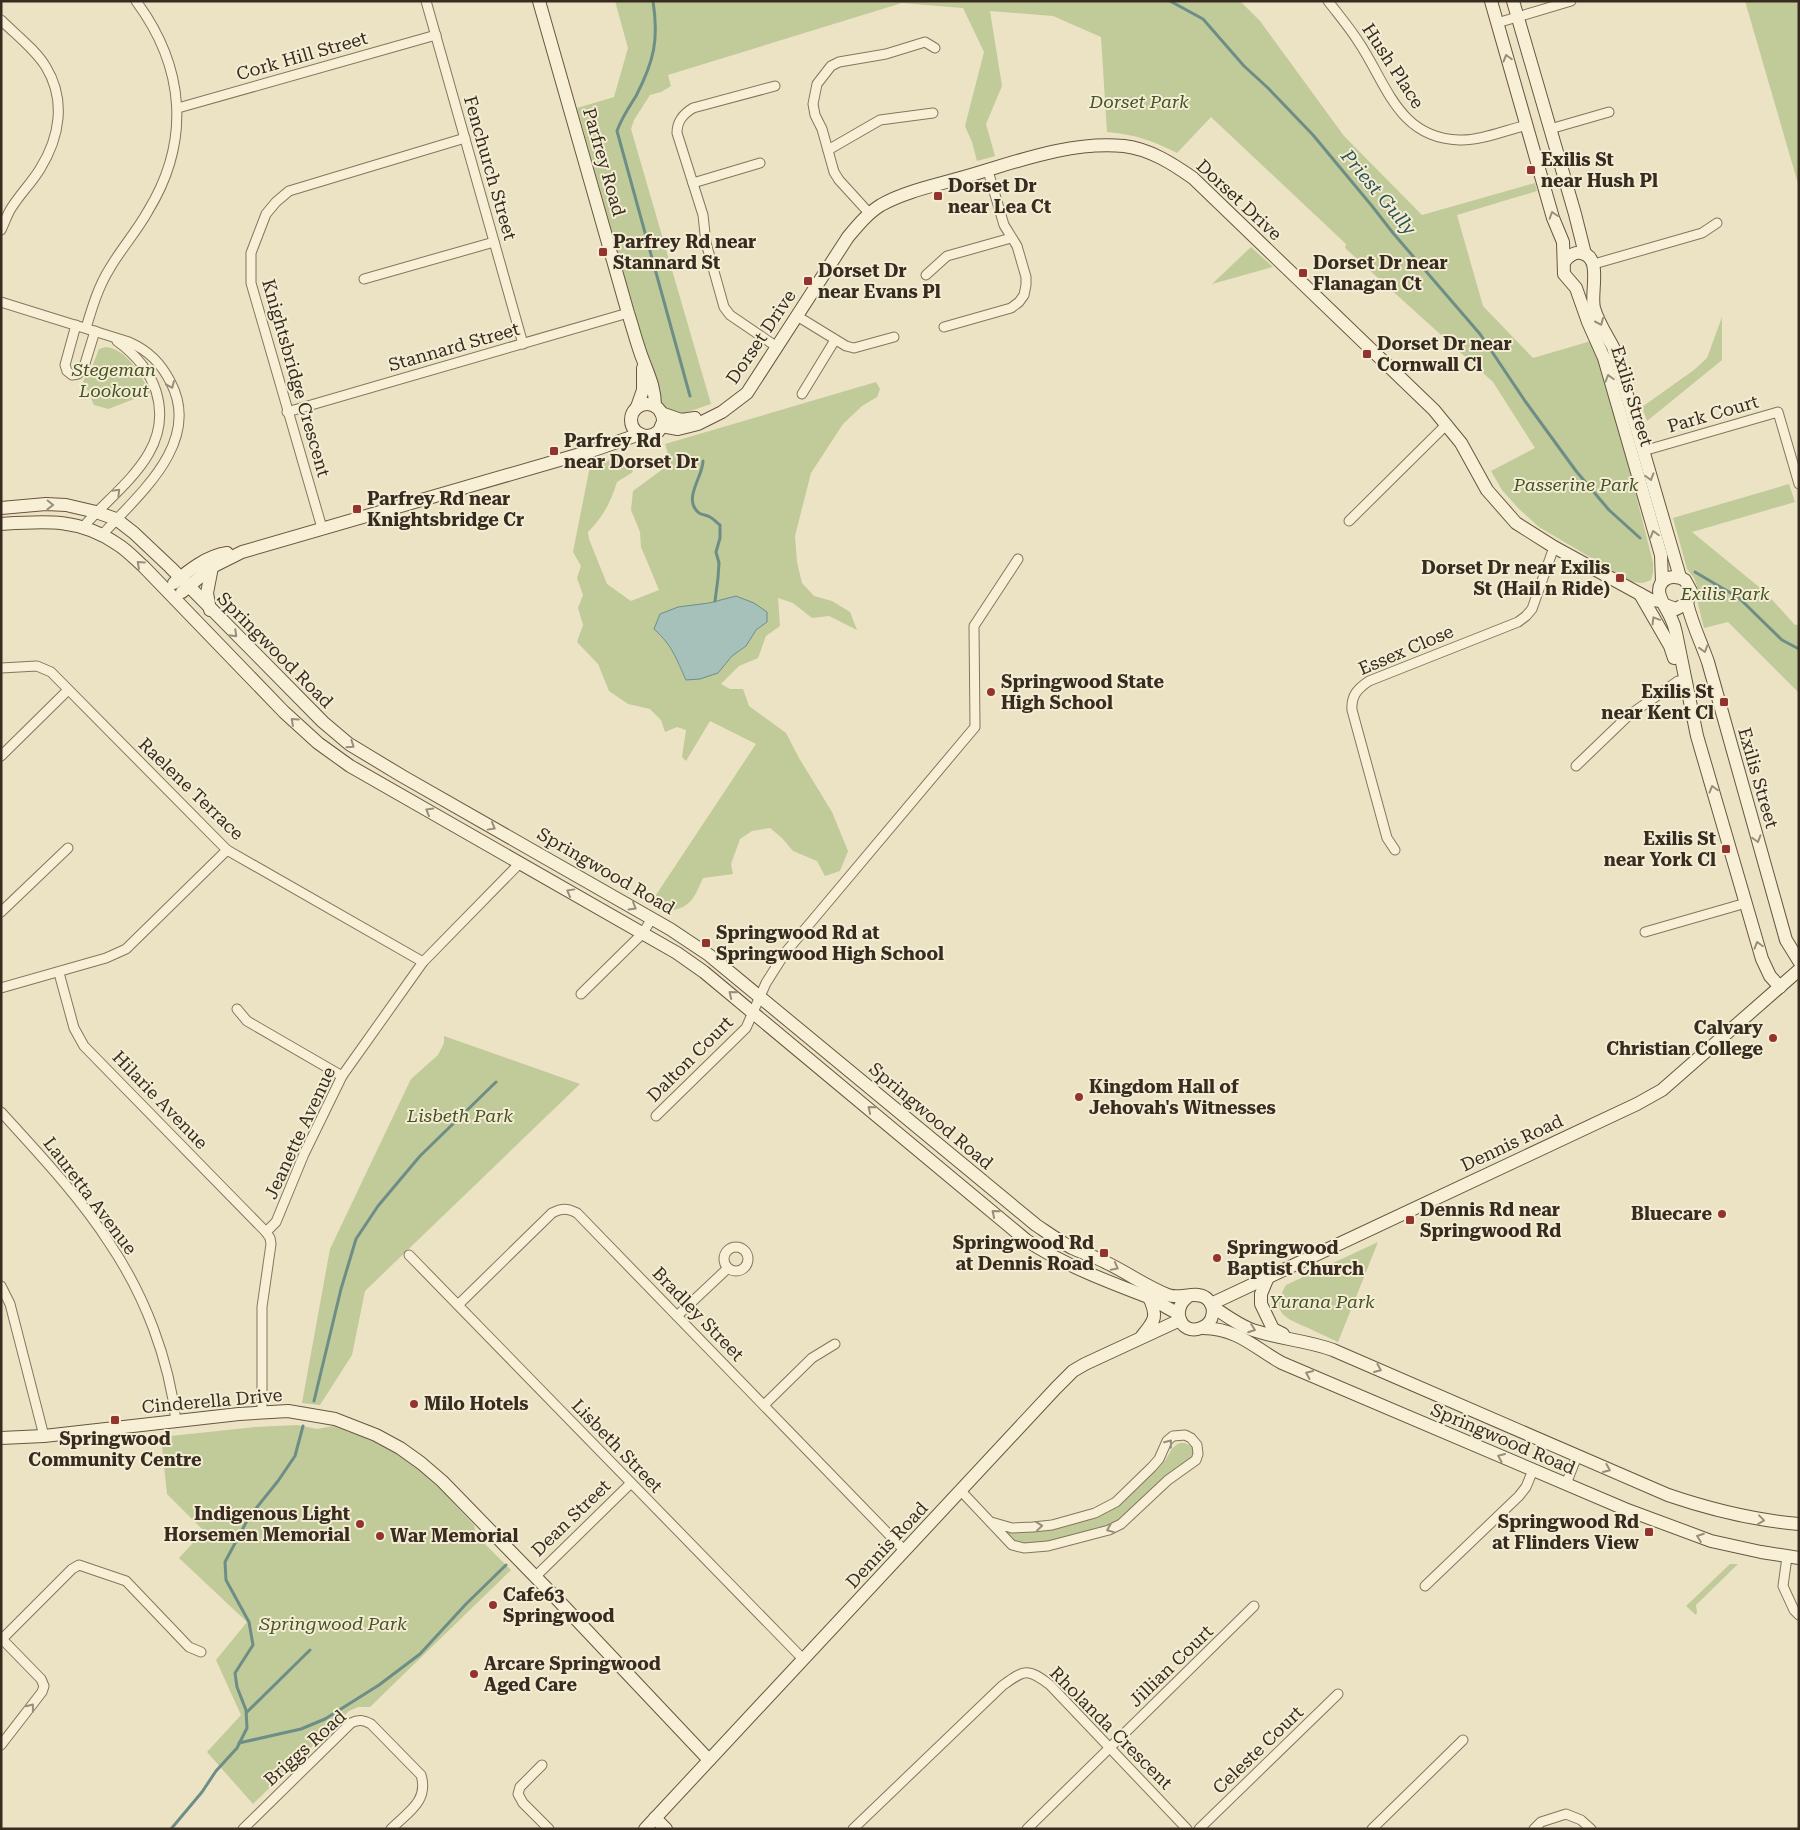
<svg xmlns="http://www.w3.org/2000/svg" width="1800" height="1830" font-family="'Roboto Serif',serif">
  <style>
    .green { fill: #c1ca99; fill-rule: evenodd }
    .water { fill: #a6c0ba; stroke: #6d8e87 }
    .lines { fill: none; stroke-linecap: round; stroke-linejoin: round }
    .stream { stroke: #6d8e87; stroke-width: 3 }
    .street-casing { stroke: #86755c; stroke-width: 11 }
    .secondary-casing { stroke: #68563f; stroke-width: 14 }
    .street { stroke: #f7f0d7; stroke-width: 9 }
    .secondary { stroke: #f7f0d7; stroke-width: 12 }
    .oneway { stroke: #978e7b }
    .poi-dot { fill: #93332e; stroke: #f4edd4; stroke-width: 2 }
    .labels { text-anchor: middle; stroke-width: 4; stroke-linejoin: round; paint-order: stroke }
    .street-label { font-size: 18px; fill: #372c1f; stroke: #f4edd4 }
    .park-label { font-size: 18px; font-style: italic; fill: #455326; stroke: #f4edd4 }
    .poi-label { font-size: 18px; font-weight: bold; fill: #372c1f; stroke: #f4edd4; text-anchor: start }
    .water-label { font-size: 19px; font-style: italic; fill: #2f5656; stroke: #f4edd4 }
  </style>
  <rect width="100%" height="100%" fill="#ece3c5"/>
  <g class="green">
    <path d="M615,1H1240L1260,21L1344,136L1422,215L1535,183L1537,191L1457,215L1483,306L1533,358L1591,341L1600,359L1615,410L1653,563V573L1651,580L1643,583L1632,582L1539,527L1519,509L1502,490L1491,471L1535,448L1493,382L1345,248L1346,244L1211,117L1177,153C1154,141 1133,134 1107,132L1101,37L1053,16L990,11L1002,86L986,124L995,156L977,161L972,142L965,126L984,52L963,8L902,3L668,75L671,86L661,92L650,95L634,120L631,129L711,404L676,416L664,409L660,403L577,108L614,97L628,48Z"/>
    <polygon points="1745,1 1799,1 1799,187"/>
    <polygon points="1251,247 1273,267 1212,284"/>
    <polygon points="1722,317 1722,360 1647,421 1642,407 1694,370 1707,358"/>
    <path d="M106,347C128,350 141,375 150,393L108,409L94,405L83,381L92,367L99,349Z"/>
    <path d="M876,382L880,389L877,397L862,406L843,424L811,473L795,536L797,562L802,583L814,596L832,601L850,612L857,630L829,616L812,618L793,603L778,598L780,626L766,636L758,658L739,666L721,684L730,689H743L749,706L786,733L799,758L832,812L848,851L840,871L825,876L817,861L793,851L782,838L770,828L752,831L740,839L731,864L733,874L703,878C694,898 691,908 668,911L652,901L756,744L710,721L686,761L682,757L686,730L677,727L665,732L661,720L650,709L628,704L609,691L598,664L577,642L583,625L578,608L583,595L577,578L581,566L573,552L590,466L620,457L629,464L633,472L617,482C611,502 603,517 588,532L589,539L607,584L631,601L659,590L641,547L640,532L631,510L633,491L671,463L665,444ZM718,600L767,622L756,630L746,646L732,656L718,672L686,680C675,659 673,646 654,629L678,607L709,603Z"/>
    <polygon points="1789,484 1795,502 1692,532 1764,591 1795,625 1799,624 1799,693 1728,622 1704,628 1698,604 1698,589 1694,578 1687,569 1673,518"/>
    <polygon points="444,1036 580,1084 365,1291 352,1355 320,1405 302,1403 330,1249 411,1079 438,1055 444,1043"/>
    <path d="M1378,1242L1338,1342C1327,1337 1317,1332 1306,1327C1282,1317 1271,1311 1286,1285Z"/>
    <polygon points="297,1425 317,1429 333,1426 377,1442 399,1454 421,1471 440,1489 474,1525 476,1535 511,1570 370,1707 358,1707 349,1711 253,1804 207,1752 241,1715 216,1660 247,1622 179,1558 204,1531 167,1494 161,1437 255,1427"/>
    <path d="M1180,1443H1185L1194,1447L1195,1455C1188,1464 1179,1465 1171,1472C1155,1485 1142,1503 1126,1515C1107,1530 1044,1548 1020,1544C1013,1543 1009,1537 1005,1532L1055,1528L1109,1511L1161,1462L1163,1463C1170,1455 1170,1447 1180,1443Z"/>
    <polygon points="1730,1564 1738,1564 1696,1605 1697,1612 1696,1615 1686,1606"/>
  </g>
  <path class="water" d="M736,596L754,603L767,612V622L756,630L746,646L732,656L718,673L700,679L686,680C676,659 673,646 654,629L660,614L678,607L709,603Z"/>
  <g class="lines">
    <g class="stream">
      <path d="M653,1C659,40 654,61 636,96C629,107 621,119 617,131L690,396"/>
      <polyline points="1170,1 1203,19 1244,66 1268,88 1313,135 1372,206 1393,233 1480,334 1525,401 1576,471 1609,510 1640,538"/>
      <path d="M703,461C703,477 682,499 699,513C702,515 707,515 710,517C714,519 717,523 720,525V538L716,552L719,563L718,578L715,601"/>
      <polyline points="1695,572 1739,598 1782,640 1799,649"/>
      <polyline points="314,1401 341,1289 356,1239 378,1206 420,1156 496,1082"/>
      <polyline points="247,1712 310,1650"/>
      <polyline points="239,1743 301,1729 325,1719 379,1685 420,1654 466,1604 506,1565"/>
      <polyline points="171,1829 202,1792 216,1771 237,1748 247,1728 246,1710 237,1687 235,1673 253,1645 249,1622 226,1580 225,1562 249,1517 278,1481 295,1456 303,1426"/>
    </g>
    <g class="street-casing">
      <g id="street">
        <polyline points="426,1 523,344"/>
        <path d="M1328,1C1338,14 1349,27 1358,41C1387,84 1398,138 1459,140C1480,141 1506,130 1527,125"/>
        <path d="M1,20C16,35 35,49 46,67C66,100 60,137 40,169C31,184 17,197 9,212C6,218 4,224 1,230"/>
        <polyline points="1497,23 1571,1"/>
        <path d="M775,86L693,108C683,114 677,121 677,133L703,215L706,243L724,307L730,315L777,347"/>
        <polyline points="178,108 436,35"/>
        <polyline points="1550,129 1609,112"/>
        <polyline points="828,150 880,120 933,113"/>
        <polyline points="693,183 760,163"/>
        <polyline points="870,214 839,180 834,172 822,129 815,115 813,104 817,84 831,66 839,62 886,54 925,42 935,48"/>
        <polyline points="1594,264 1702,233 1717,223"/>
        <polyline points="926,275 947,256 1011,238"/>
        <polyline points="364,279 494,242"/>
        <path d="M1,302L129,342C149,351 161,363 171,383C202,443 138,495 102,535"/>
        <polyline points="797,316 846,346 854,348 894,337"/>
        <polyline points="76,325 65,365 67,371 72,375 78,374 83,370 95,331"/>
        <polyline points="944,327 1011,308 1019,302 1024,295 1026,285 1026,277 1017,246 1004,225 988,171"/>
        <path d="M86,328C92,308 98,287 110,268C121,249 137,231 148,211C191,141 185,67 136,1"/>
        <polyline points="802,394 835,340"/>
        <polyline points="287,412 628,313"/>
        <polyline points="1643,451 1778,412 1799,484"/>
        <polyline points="1349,521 1447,424"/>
        <path d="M83,527C118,487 175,452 156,391C149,370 135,354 117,341"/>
        <polyline points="322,528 251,283 251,253 266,214 276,202 289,191 465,138"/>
        <polyline points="1,668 37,666 51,672 227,850 423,962"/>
        <polyline points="1,756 68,690"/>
        <polyline points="1576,766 1628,716 1678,681 1686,679"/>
        <path d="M1395,850L1387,838L1352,710C1351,696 1357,689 1369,681L1518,622L1526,616L1532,609L1554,547"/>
        <polyline points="1,912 68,848"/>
        <polyline points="1645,932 1746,903"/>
        <polyline points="59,973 74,1028 84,1046 266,1232"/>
        <polyline points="1,988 106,958 126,949 227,850"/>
        <polyline points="581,994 643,933 652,918"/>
        <polyline points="237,1009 247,1021 342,1076"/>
        <path d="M1,1112C39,1154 79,1196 110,1244C145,1296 169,1359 176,1421"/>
        <polyline points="656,1116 746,1028 766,983 785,953 975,727 974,626 1018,559"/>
        <circle cx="736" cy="1259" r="12"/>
        <polyline points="409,1255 803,1659"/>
        <polyline points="1,1286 10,1304 44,1436"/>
        <path d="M458,1305L552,1213C562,1208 567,1208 577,1213L905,1551"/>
        <polyline points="677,1316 728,1268"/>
        <polyline points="764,1405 812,1358 835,1344"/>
        <polyline points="262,1412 262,1307 271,1244 270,1238 266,1232 276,1222 304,1154 342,1076 423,962 519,864"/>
        <polyline points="1566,1484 1577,1456"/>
        <polyline points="961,1491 1012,1545 1024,1548 1048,1546 1109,1530 1121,1524 1168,1480 1196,1460 1198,1454 1197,1445 1191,1438 1185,1435 1173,1436 1167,1441 1159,1459 1152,1467 1116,1502 1095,1513 1052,1525 1033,1527 1012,1528 991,1522"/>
        <polyline points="1787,1557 1783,1586 1794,1610 1799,1615"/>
        <polyline points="535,1577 631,1483"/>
        <polyline points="1425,1586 1519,1496 1526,1487 1533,1470"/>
        <polyline points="1,1638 41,1679 44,1686 42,1692 1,1745"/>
        <polyline points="2,1639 72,1569 79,1565 126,1581 189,1647 201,1652"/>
        <polyline points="542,1765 520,1787 518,1794 523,1803 549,1829"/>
        <path d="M243,1829L351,1723C359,1719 363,1720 371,1724L421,1775C429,1801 408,1812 391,1829"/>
        <path d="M853,1829L1002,1686C1024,1670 1027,1667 1050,1685L1187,1829"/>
        <polyline points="1027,1829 1254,1606"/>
        <polyline points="1199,1829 1338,1694"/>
        <polyline points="1372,1829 1463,1740"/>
        <polyline points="1534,1829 1541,1822 1566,1814 1581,1820 1591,1829"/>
      </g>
    </g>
    <g class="secondary-casing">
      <g id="secondary">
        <path d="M539,1L628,313C633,328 637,345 643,360C649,376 655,388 655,406"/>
        <polyline points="1491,1 1553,218 1563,242 1564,274 1576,288 1588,322 1604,358 1661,555 1662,582"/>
        <polyline points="1513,1 1575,214 1585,254"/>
        <path d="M1565,261C1569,256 1574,252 1581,253C1603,256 1590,293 1594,308C1598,322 1606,334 1613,347L1680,577"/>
        <circle cx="647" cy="420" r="16"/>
        <polyline points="637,407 643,390 643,368"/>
        <polyline points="661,413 681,420 695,418"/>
        <path d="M661,426L678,429L698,424L722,412L747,393L848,237C858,225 868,213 881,205C906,191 937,185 964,177C1016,162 1069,141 1124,146C1150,149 1173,164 1193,178L1434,410L1461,443L1487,490L1516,523L1554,547L1640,594L1651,600L1661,601"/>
        <path d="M1,508L46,504L66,505L96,512L116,519L134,533L170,567L323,722L349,744L402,776L670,929L709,955L1036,1225C1048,1233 1059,1241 1072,1248C1083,1253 1096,1257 1107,1263C1128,1273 1147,1287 1168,1295C1180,1300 1195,1290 1206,1298C1217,1306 1214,1324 1201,1328C1180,1336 1170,1308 1189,1296"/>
        <path d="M1,524C45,521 79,518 117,544C127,550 135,559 144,567L284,712L318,743L350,766L677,953L704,972L1026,1240C1064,1265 1106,1281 1148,1297C1158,1301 1167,1309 1178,1313"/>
        <path d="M174,583C189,570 207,556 227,553"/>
        <polyline points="182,592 212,567 242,552 594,450 640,434"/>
        <polyline points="1640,594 1670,646 1674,658"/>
        <path d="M1687,603C1692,624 1701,642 1708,662L1786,940L1799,961"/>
        <path d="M1665,605L1676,609L1687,603L1691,591L1685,580C1679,577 1673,575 1666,579C1650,589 1666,606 1671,618C1673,622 1675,628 1676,633L1697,736L1762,959L1770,976L1780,987"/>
        <polyline points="210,610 207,593 212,567"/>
        <polyline points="1268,1277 1261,1294 1261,1304 1273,1329 1283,1334"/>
        <polyline points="1211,1304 1637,1104 1662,1090 1799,970"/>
        <path d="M1213,1307C1224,1314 1237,1324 1250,1329C1277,1339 1306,1340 1333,1350L1668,1495C1712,1510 1752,1520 1799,1524"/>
        <path d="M1203,1328C1239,1329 1253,1347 1282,1363L1625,1509L1711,1541L1761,1552L1799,1558"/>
        <path d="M1142,1336C1155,1320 1158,1317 1149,1297"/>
        <polyline points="1,1438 44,1436 239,1414 288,1411 335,1419 376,1435 400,1448 421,1463 442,1481 557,1599 709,1760"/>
        <polyline points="655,1818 666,1829"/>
        <polyline points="645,1829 1056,1388 1073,1371 1085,1364 1180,1320"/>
      </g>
    </g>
    <use href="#street" class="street"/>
    <use href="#secondary" class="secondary"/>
  </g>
  <defs><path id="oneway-chevron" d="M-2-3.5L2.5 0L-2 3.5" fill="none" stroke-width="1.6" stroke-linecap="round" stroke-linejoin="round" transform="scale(1.25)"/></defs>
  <g class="oneway">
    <use href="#oneway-chevron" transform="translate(1507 58) rotate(-106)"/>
    <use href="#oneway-chevron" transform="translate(1553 215) rotate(-108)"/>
    <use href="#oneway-chevron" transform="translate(1600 322) rotate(66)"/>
    <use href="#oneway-chevron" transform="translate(1609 378) rotate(-106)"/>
    <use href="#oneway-chevron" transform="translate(171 385) rotate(66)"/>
    <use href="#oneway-chevron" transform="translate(1650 477) rotate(74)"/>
    <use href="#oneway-chevron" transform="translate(117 492) rotate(-45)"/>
    <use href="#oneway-chevron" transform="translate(50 505) rotate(1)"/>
    <use href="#oneway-chevron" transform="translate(1654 534) rotate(-106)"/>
    <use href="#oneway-chevron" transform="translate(140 564) rotate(-138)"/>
    <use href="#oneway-chevron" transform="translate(1655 620) rotate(-121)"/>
    <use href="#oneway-chevron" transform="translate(234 634) rotate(45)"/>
    <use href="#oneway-chevron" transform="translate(1704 649) rotate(73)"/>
    <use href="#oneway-chevron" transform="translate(294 721) rotate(-138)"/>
    <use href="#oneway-chevron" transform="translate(351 745) rotate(35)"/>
    <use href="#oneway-chevron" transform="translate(1713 789) rotate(-106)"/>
    <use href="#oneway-chevron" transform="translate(429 811) rotate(-150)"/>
    <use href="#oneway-chevron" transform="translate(492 827) rotate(29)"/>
    <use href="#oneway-chevron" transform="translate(1757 839) rotate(74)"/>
    <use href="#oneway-chevron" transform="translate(570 892) rotate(-151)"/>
    <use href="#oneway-chevron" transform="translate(633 907) rotate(30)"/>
    <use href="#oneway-chevron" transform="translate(1758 945) rotate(-106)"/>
    <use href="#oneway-chevron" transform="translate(732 994) rotate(-141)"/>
    <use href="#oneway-chevron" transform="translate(871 1109) rotate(-140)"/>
    <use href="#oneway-chevron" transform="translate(995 1213) rotate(-140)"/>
    <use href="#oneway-chevron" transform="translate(1115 1267) rotate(28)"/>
    <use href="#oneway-chevron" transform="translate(1252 1329) rotate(20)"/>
    <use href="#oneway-chevron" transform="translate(1378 1369) rotate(23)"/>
    <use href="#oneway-chevron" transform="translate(1309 1374) rotate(-156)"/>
    <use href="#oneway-chevron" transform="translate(1169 1443) rotate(-51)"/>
    <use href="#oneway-chevron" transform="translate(1501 1457) rotate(-157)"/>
    <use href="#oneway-chevron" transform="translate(1607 1469) rotate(23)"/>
    <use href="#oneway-chevron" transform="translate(1761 1520) rotate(7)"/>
    <use href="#oneway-chevron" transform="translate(1039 1526) rotate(-6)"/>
    <use href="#oneway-chevron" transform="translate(1110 1529) rotate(158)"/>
    <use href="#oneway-chevron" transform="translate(1700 1537) rotate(-160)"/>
    <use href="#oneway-chevron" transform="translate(31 1707) rotate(-52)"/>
  </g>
  <g class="poi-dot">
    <rect x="1526" y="165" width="10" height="10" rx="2.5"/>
    <rect x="933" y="191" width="10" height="10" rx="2.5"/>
    <rect x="598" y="247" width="10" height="10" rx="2.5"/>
    <rect x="1298" y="268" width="10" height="10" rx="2.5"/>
    <rect x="803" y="276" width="10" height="10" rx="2.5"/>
    <rect x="1362" y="349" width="10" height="10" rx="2.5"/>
    <rect x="549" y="446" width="10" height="10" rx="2.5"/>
    <rect x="352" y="504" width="10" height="10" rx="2.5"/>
    <rect x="1615" y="573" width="10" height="10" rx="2.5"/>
    <circle cx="991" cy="692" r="5"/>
    <rect x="1719" y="697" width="10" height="10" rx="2.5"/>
    <rect x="1721" y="844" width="10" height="10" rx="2.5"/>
    <rect x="701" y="938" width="10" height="10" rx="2.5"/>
    <circle cx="1773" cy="1038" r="5"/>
    <circle cx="1079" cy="1097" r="5"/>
    <circle cx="1722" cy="1214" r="5"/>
    <rect x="1405" y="1215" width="10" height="10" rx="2.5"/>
    <rect x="1099" y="1248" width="10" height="10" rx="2.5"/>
    <circle cx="1217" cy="1258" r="5"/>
    <circle cx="414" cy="1404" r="5"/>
    <rect x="110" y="1415" width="10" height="10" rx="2.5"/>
    <circle cx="360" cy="1524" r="5"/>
    <rect x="1644" y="1527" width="10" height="10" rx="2.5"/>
    <circle cx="380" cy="1536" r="5"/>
    <circle cx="493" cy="1605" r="5"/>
    <circle cx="474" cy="1674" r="5"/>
  </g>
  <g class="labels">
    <g class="street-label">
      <text transform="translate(302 56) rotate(-16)" y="6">Cork Hill Street</text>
      <text transform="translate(1393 66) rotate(57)" y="6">Hush Place</text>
      <text transform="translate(604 162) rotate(74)" y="6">Parfrey Road</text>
      <text transform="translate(490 168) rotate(74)" y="6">Fenchurch Street</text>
      <text transform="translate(1239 200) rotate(43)" y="6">Dorset Drive</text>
      <text transform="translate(761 337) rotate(-56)" y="6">Dorset Drive</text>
      <text transform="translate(454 347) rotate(-16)" y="6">Stannard Street</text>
      <text transform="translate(296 378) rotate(74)" y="6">Knightsbridge Crescent</text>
      <text transform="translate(1632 396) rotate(73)" y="6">Exilis Street</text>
      <text transform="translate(1713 414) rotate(-16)" y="6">Park Court</text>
      <text transform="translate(275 650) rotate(45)" y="6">Springwood Road</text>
      <text transform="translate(1406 650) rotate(-23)" y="6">Essex Close</text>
      <text transform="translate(1758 778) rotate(74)" y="6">Exilis Street</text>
      <text transform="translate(191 789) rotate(44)" y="6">Raelene Terrace</text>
      <text transform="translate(606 871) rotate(30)" y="6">Springwood Road</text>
      <text transform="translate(690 1059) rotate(-45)" y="6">Dalton Court</text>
      <text transform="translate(160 1100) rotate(46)" y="6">Hilarie Avenue</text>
      <text transform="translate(931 1116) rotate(40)" y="6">Springwood Road</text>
      <text transform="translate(300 1133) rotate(-65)" y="6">Jeanette Avenue</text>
      <text transform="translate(1512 1143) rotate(-25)" y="6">Dennis Road</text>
      <text transform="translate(90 1196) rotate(53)" y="6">Lauretta Avenue</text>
      <text transform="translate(698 1314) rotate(46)" y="6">Bradley Street</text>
      <text transform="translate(212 1401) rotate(-5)" y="6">Cinderella Drive</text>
      <text transform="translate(1503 1439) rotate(23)" y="6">Springwood Road</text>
      <text transform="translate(617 1446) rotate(46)" y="6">Lisbeth Street</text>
      <text transform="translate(571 1518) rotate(-44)" y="6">Dean Street</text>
      <text transform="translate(887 1545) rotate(-47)" y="6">Dennis Road</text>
      <text transform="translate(1171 1666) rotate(-44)" y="6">Jillian Court</text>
      <text transform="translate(1111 1728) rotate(45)" y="6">Rholanda Crescent</text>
      <text transform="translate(305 1748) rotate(-42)" y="6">Briggs Road</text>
      <text transform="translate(1258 1750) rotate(-44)" y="6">Celeste Court</text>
    </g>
    <g class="park-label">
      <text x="1139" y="108">Dorset Park</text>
      <text x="114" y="376">Stegeman<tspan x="114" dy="21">Lookout</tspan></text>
      <text x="1576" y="491">Passerine Park</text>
      <text x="1725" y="600">Exilis Park</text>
      <text x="460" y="1122">Lisbeth Park</text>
      <text x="1322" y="1308">Yurana Park</text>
      <text x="333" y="1630">Springwood Park</text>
    </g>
    <g class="poi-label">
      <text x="1541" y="166">Exilis St<tspan x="1541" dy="21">near Hush Pl</tspan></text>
      <text x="948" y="192">Dorset Dr<tspan x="948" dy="21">near Lea Ct</tspan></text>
      <text x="613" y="248">Parfrey Rd near<tspan x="613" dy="21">Stannard St</tspan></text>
      <text x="1313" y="269">Dorset Dr near<tspan x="1313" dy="21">Flanagan Ct</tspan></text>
      <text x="818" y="277">Dorset Dr<tspan x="818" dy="21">near Evans Pl</tspan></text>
      <text x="1377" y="350">Dorset Dr near<tspan x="1377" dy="21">Cornwall Cl</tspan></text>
      <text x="564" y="447">Parfrey Rd<tspan x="564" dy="21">near Dorset Dr</tspan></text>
      <text x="367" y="505">Parfrey Rd near<tspan x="367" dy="21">Knightsbridge Cr</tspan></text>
      <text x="1610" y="574" text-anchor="end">Dorset Dr near Exilis<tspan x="1610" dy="21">St (Hail n Ride)</tspan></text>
      <text x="1001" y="688">Springwood State<tspan x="1001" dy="21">High School</tspan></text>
      <text x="1714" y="698" text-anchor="end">Exilis St<tspan x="1714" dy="21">near Kent Cl</tspan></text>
      <text x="1716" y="845" text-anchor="end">Exilis St<tspan x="1716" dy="21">near York Cl</tspan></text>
      <text x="716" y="939">Springwood Rd at<tspan x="716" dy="21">Springwood High School</tspan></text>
      <text x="1763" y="1034" text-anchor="end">Calvary<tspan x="1763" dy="21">Christian College</tspan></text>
      <text x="1089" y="1093">Kingdom Hall of<tspan x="1089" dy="21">Jehovah's Witnesses</tspan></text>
      <text x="1420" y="1216">Dennis Rd near<tspan x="1420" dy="21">Springwood Rd</tspan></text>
      <text x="1712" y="1220" text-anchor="end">Bluecare</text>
      <text x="1094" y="1249" text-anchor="end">Springwood Rd<tspan x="1094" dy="21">at Dennis Road</tspan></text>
      <text x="1227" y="1254">Springwood<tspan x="1227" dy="21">Baptist Church</tspan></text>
      <text x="424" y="1410">Milo Hotels</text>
      <text x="115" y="1445" text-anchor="middle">Springwood<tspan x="115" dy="21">Community Centre</tspan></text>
      <text x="350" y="1520" text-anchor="end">Indigenous Light<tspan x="350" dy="21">Horsemen Memorial</tspan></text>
      <text x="1639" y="1528" text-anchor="end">Springwood Rd<tspan x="1639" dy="21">at Flinders View</tspan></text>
      <text x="390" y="1542">War Memorial</text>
      <text x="503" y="1601">Cafe63<tspan x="503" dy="21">Springwood</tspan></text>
      <text x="484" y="1670">Arcare Springwood<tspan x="484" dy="21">Aged Care</tspan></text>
    </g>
    <g class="water-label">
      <text transform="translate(1379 192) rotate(50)" y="7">Priest Gully</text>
    </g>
  </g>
  <rect width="1800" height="1830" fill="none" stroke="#372c1f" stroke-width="5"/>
</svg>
